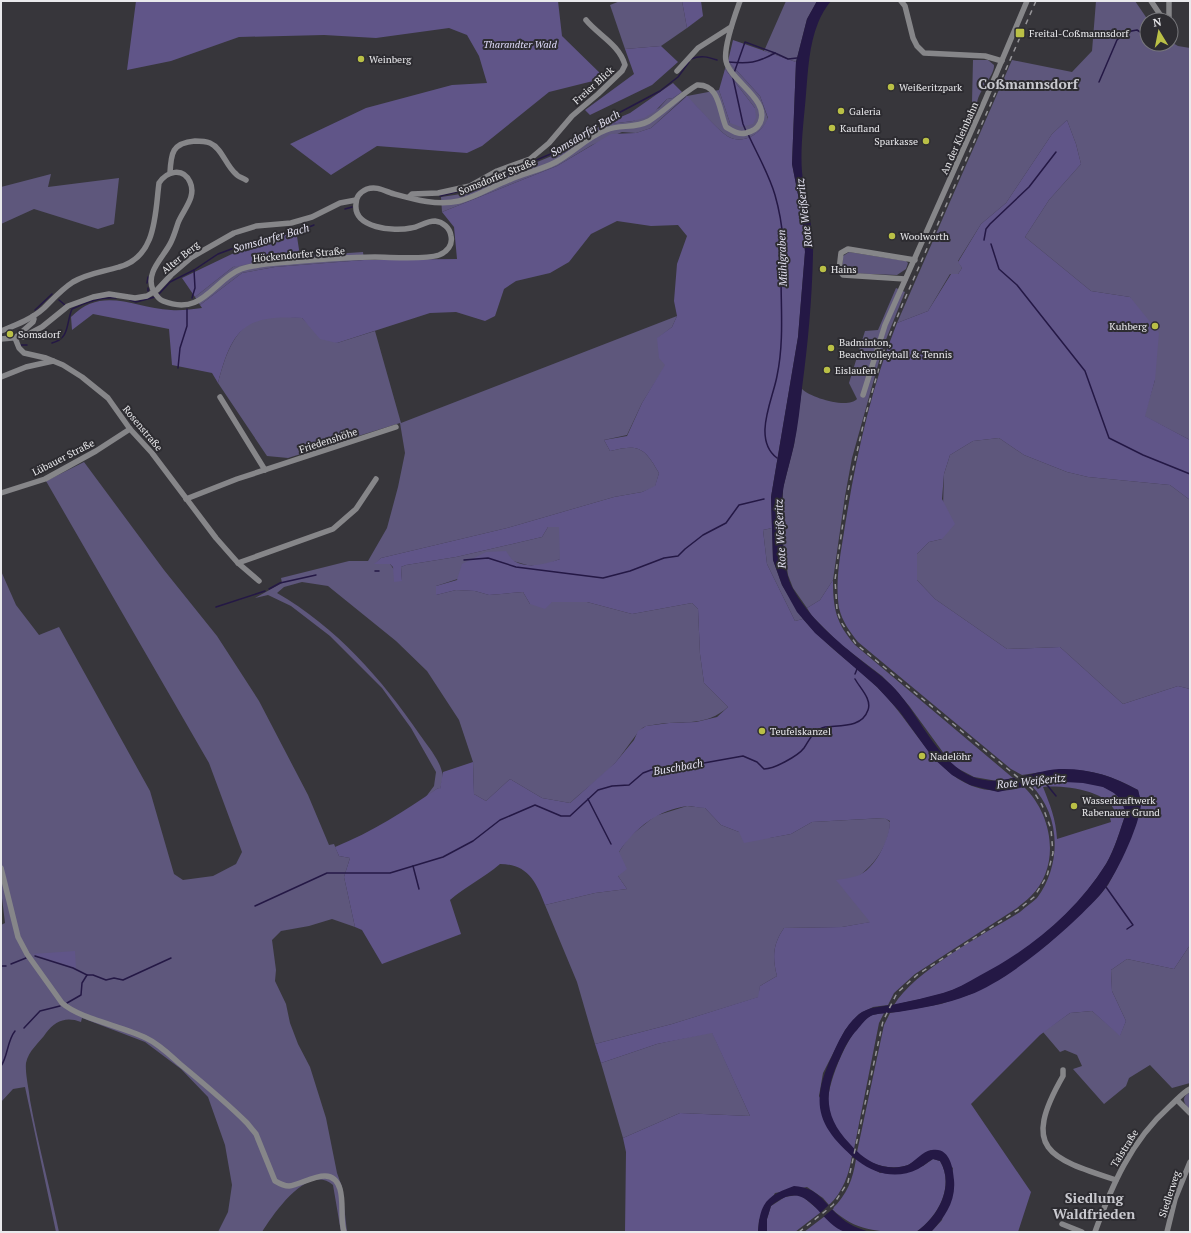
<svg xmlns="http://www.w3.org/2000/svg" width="1191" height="1233" font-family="'PT Serif',serif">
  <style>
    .green { fill: #5e577c }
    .forest { fill: #605588; fill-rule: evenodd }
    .water { fill: #241845 }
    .pier { fill: #37363b }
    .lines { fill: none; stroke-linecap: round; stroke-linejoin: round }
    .stream { stroke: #241845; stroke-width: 1.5 }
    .street { stroke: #868689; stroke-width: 5.5 }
    .rail { stroke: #969599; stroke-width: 1.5; stroke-dasharray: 5 5; stroke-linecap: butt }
    .poi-dot { fill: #bac046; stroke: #2d2c31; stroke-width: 1.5 }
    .labels { text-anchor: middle; stroke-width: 4; stroke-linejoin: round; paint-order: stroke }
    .poi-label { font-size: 10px; fill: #e9e9ec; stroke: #2d2c31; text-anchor: start }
    .park-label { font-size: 10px; font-style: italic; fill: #e0dbfc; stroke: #2d2c31 }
    .street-label { font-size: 10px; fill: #e9e9ec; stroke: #2d2c31 }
    .water-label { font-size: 11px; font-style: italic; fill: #e4e2f2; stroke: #2d2c31 }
    .district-label { font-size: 14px; font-weight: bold; fill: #c9c9cf; stroke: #2d2c31 }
  </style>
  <rect width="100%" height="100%" fill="#37363b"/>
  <g class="green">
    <polygon points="620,1 682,1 687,28 661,46 625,49 610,5"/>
    <polygon points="786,1 817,1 807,19 796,62 764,51"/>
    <polygon points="1096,1 1135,1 1148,20 1147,44 1171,44 1171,42 1178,46 1190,48 1190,440 1144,416 1155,380 1130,297 1091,291 1025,237 1049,200 1081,164 1076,144 1067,120 1052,134 1006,203 981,224 958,261 962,268 958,274 950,274 928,311 897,323 1012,60 1072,72 1092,51"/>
    <path d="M973,60H988L994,65C995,76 977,91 977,105L972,102Z"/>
    <path d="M728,61L760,96L768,119C762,133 743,146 727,136C715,127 698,108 686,96L651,128L636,133L622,132L592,145L557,166L442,212L441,197L461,194L554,155L602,125L633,121L659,108L667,99L673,98L682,92L687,96L719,90L730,123L755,108L725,69Z"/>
    <polygon points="51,174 48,187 119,178 114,224 98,229 34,209 1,224 1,187"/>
    <polygon points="363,252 364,260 275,267 242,273 200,305 195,297 233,267 243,263 276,258"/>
    <polygon points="849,252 906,261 908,263 906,269 897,275 845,273 842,269 843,256"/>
    <path d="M896,288L905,292L883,347L852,458L845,496L833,580L820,600L807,608L793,588L788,575L782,535L783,488L794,445L802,389C811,398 848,409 857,399L849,383L865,331L878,330Z"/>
    <path d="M278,316L302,318L311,327L337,343L375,331L401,423L677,316L672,327L658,338L666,365L642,403L627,435L604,440L610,451C639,444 644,447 659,473L655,487L642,492L614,497L507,528L381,558L375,564H390L402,581L401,567L406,565L456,557L542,537L548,527H560V559L545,565H527L513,561L436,586V595L456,590L475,591L489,595L523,592L530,604L552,602H587L632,614L692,603L698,609L700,654L704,683L728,707C705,727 687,720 659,724C654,725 649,725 644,727C638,730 623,754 616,762C602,777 585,789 570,803L542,798L510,779L486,801L474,794L473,762L459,720L427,671L396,641L328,586L302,582L284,587L277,593C336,627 382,679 420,735C427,745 439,759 442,772C444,777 441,784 440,790L438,788L425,798L434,786L436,772L411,728L382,688L330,636L291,606L268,595L255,598L282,583L281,578L349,561H368L387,528L398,487L405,453L400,423L288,458L267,456L218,383C223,364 230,339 246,326C255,319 268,318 278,316Z"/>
    <polygon points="999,438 1024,455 1067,472 1088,477 1170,485 1190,500 1190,689 1178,686 1123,704 1060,647 1007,649 935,599 917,580 917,554 929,542 942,539 944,474 950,455 973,441"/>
    <path d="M84,462L164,570L217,636L259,701L308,795L329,845L334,844L339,856L350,858L344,877L355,927L332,919L309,926L281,931L272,940L276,970L275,981L286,1004L290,1023L298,1044L310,1067L326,1118L337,1173L342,1187L347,1232H341L333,1185C308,1163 274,1213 262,1232H218L228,1212L232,1185L225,1145L208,1097L181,1069L145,1042L82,1018L81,1022C66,1016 55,1021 46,1033C40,1042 28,1051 26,1063C25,1074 29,1089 30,1100C38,1144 50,1188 59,1232H56L25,1087L13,1089L1,1102V925L5,923L1,890V571L16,605L39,635L59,627L150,791L174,874L183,880L213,876L236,864L242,852L209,763L46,481Z"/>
    <polygon points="772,528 773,560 782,585 803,619 795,621 767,564 763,530"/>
    <path d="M687,806L705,808L721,825L739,832L769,838L791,834L812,822L885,818L890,822C890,843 875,864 859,876L871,922L842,927L784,928C773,944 772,957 777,976L760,986L759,997L672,1024L595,1044L577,982L545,905L595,893L627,889L618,876L619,852L629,837L655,816Z"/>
    <polygon points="1190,945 1190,1083 1172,1088 1150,1065 1129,1078 1126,1086 1104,1104 1073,1069 1082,1066 1077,1055 1065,1050 1060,1052 1043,1032 1070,1013 1092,1011 1120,1035 1126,1021 1112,991 1111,970 1127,959 1174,969"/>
    <polygon points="712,1032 750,1116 680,1113 623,1138 601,1063 657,1044"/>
    <path d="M1190,1092V1110C1183,1103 1181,1097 1190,1092Z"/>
  </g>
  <g class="forest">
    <polygon points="136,1 558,1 562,36 605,78 549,92 482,146 467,153 377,146 331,175 290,144 366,108 452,85 487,83 479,56 467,35 449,28 376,38 324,35 239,37 171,61 127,70"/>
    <polygon points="682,1 701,1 703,16 687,28"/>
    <path d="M733,40L796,62L792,164L802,215L805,252L798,337L771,497L772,528L763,530L767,564L795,621L803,619C825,645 853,664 877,687C924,732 944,808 1024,787C1053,815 1061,866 1031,896C1026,901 1021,904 1017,908L915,974L894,993L888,1005L873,1007L859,1014L845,1030L823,1073L819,1096L849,1153L852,1156C849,1174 843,1192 829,1205L823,1198L807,1187L775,1193L759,1220L758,1232H625L626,1152L623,1138L680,1113L750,1116L712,1033L657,1044L601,1063L595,1044L672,1024L758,997L760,986L777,976C772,957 773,944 784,928L842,927L870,922L836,880C843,879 850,878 857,876C875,870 890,838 890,821L884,818L812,822L791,834L744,843L739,832L721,825L705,808C699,808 692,806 687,806C658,810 635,828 619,852L627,869L618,876L627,889L595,893L545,905C536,881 527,864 500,864C484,878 466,886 450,900L461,934L382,964L362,930L355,927L344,877L350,858L339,856L335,847C372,832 405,811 438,788L440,789L443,772L473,762L474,794L486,801L510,779L542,798L570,803L615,763L634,740L638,731L646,726L669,723L696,722L717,717L728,707L704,683L700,654L698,609L692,603L632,614L587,602H552L545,609L530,604L523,592L489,595L475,591L456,590L436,595V586L457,580L462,564L486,552L506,551C508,554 511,559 514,561C528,569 546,564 560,559L559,527H548L542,537L456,557L406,565L401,567L402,581L394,582L393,567L390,564H374L381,558L507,528L614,497L642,492L655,486L659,473C644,447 639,444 610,451L604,440L627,436L642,403L665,365L659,358L657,338L672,327L677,316L674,301L677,264L687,236L678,225L651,226L617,221L591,234L569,262L550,273L516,281L504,289L495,316L485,321L456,312L430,313L337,343L320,339L302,318C245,314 232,329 218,383L212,373L172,365L169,329L93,314L72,330L71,317C102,285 134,308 171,310C181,311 192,309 202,308L200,305L242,273L275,267L364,260L457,259L454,227L442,212L557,166L611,134L636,133L651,128L687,96C698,107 715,127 727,136C743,146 762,133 768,118L760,96L728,61Z"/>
    <polygon points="661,46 678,62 652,85 590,115 585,110 634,74 625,49"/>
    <polygon points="725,69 755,108 756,118 753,124 741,127 730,123 719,90"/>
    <polygon points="673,83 682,92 673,98 667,99 654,112 644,118 633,121 602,125 630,113"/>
    <path d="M1067,120L1076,144L1081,164L1049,200L1025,237L1091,291L1130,297L1159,333L1155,380L1145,416L1190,440V500L1170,485L1088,477L1067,472L1024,455L999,438L973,441L950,455L944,474L942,499L955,524L942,539L929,542L917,554V580L935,599L1007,649L1060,647L1123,704L1178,686L1190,689V945L1174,969L1127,959L1111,970L1112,991L1126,1021L1120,1036L1092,1011L1070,1013L1040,1035L971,1104L1031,1192L1018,1232H931L942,1220L953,1168L931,1150C923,1154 916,1161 908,1165C891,1171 869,1165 857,1152L884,1025L890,1013L941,1004L971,994L1005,976L1048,944L1099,896L1108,885L1117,868L1136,824L1141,804L1138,790C1095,766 1069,767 1022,775L1011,769L858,642C850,632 842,621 839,608C835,582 840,557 844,532C855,462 870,390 897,323L928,311L951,274H958L962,268L958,262L981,224L1006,203L1052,134Z"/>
    <polygon points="296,230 300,256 276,258 233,267 195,297 182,278 234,253"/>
    <path d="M833,580C833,609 836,623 855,645L1013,778L997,781L974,777L953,766L910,707L895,689L882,676L840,644L812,616L807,608L820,600Z"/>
    <path d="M1047,781C1069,781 1106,779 1120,799C1123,803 1124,809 1126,813C1120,830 1115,849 1106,864C1074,917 1010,967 953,990C935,997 914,1000 894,1005C914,971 986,933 1020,912C1025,907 1032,903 1037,898C1062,864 1061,815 1031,785ZM1043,787C1063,785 1108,790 1115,812L1109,814L1111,822L1057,839C1056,819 1050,805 1043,787Z"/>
    <polygon points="75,951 76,968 32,954"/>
    <path d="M884,1013L879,1023L854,1149C842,1137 829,1121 828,1104C827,1082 851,1024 872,1015C875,1014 880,1014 884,1013Z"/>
    <path d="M856,1159L880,1173L923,1166L933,1159L940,1161C955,1186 938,1217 916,1232C882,1232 857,1233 832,1209C847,1195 853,1179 856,1159Z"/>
    <polygon points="797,1195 803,1197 821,1212 795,1232 767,1232 767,1219 771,1206 785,1197"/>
    <polygon points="825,1216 845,1232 804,1232"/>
  </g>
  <g class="water">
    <path d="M817,1H831C826,7 821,15 818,23C809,45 808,71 806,94C804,120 800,147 802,172C805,200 814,226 813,254C812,299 808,344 802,388C800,407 798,426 794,445C791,458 787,472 784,485C779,510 781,565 792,587C808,617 837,641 863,662C874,671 885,678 895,689C920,716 938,763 973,777C1001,788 1030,771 1059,769C1088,768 1113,776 1138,790C1139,794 1141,800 1141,804C1140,825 1114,881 1099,896C1069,929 1010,980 969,995C946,1004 922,1008 898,1012C890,1013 881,1013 873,1015C867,1017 861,1025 857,1030C850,1037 844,1048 840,1058C824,1091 823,1116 850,1144C858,1153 869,1163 882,1166C890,1168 900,1168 908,1165C916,1161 922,1151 932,1150C950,1147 953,1168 954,1180C956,1201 945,1217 931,1232H916C938,1217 955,1186 940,1161L933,1159C927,1162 924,1166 918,1169C898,1179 876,1175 858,1161C818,1128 809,1104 832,1056C838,1042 846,1025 858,1015C868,1006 883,1007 896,1004C912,1001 927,997 943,993C956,989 967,983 979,976C1029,950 1075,913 1106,864C1115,849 1120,830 1126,813L1121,800L1114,793L1103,787L1083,783L1047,781L998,792L970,785L952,775L933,758L900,712L877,687L815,633L797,612L782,585L773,560L771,497L798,337L805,252L802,215L792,164L796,62L807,19Z"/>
    <path d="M794,1186C819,1188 822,1201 839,1216C847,1224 859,1229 870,1232C863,1232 852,1233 845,1232C816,1222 809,1175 771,1206L767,1219V1232H758C760,1202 767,1196 794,1186Z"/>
  </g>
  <g class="pier">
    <polygon points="1019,774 1028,782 1032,786 1026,788 1012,776"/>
    <polygon points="830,1204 834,1208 823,1217 820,1213"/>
  </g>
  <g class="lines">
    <g class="stream">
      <path d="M691,59C701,55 708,57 717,60"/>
      <path d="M728,62C749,64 757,63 775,53L788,59L797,58"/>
      <polyline points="734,73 745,42 775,53"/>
      <polyline points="733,78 743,124 746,131"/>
      <path d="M1099,82L1117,40C1123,34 1128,31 1137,30L1145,35"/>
      <path d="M748,134C757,154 769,174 775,195C779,209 782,226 783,240C784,252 781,264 781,276C781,309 784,343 777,376C773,399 752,439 777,458"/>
      <polyline points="475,186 553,153 596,125 660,91 678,77 689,62"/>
      <polyline points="440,196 468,189"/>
      <polyline points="345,209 352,207"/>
      <polyline points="984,240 986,229 990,224 1029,187 1056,152"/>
      <polyline points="991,244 999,269 1017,285 1085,371 1109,438 1143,455 1190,474"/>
      <polyline points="147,283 148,277"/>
      <polyline points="148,288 148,291"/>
      <polyline points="158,295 170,282 194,270 218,254 253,241 299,231 314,225"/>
      <polyline points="192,298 195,288 194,270"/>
      <polyline points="59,300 65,305"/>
      <polyline points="130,300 136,302 155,297"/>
      <polyline points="35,310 52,294"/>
      <path d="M52,343C70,339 66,323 72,309C86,302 101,296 116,298"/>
      <polyline points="21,345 27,345"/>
      <polyline points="178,368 180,348 187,326 187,309"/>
      <polyline points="464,560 488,558 516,567 603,578 630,571 664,558 678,556 685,549 703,535 726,523 739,505 764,499"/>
      <polyline points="375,571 379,571"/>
      <polyline points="269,589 280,583 316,575"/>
      <polyline points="216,607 265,591"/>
      <polyline points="855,674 857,669"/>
      <polyline points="1043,780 1056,796"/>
      <polyline points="588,799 611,844"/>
      <polyline points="413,866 419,889"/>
      <polyline points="1106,887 1133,925 1127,929"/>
      <path d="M255,906L327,873H390L443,857L473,841L500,820L535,805L561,816H570L598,790L612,786L629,785L643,773L651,770L687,766L743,756L757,762L764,769C774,769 798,756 804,748C810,739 813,730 825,727C840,725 862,728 868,710C872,699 860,688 855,679"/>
      <polyline points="35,956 73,968 87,975"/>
      <polyline points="11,964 26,958"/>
      <polyline points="1,966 6,966"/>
      <polyline points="67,1003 81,995 82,983 87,975 93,975 106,980 114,978 123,980 171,958"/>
      <polyline points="24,1028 40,1011 60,1006"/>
      <path d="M1,1066C8,1056 7,1041 15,1031"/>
    </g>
    <g class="street">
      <polyline points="901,1 905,6 913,38 917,46 924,53 985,56 1002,61"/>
      <polyline points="1151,1 1161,16 1168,18"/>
      <polyline points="1169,20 1169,1"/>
      <polyline points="677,71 698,48 731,27"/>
      <path d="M170,173C171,153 172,143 195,141C199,141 205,141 210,143C222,148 226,166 236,174C238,177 243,178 246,180"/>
      <path d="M409,197L412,194L438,193L470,186L497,171L530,159L549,143L572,116L598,94L622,71L625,65C619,44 598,35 586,20"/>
      <polyline points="905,279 843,275 839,270 841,253 848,249 915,260"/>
      <polyline points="33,316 34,319 33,322 15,338 19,348 24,353 46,358 63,365 82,377 108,398 130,429 152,453 216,538 238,563 259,581"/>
      <path d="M1,331C16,325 32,319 44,308C53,299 62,289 73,282C89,273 103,272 119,267C157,257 155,213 159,183C167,171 183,167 190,182C197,197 183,210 178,223C176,229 174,236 171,242C164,257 145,272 153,290C156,295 158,299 163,301C203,317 213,280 241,269C259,263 281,263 300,261C325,259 350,257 375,257C391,257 424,260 439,255C447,252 453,245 451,236C450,228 443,222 435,221C426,221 419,227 411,228C394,232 353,228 356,204C356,196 360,192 367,189C376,186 383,190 391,193C413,199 436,206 459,201C476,197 493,186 509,180C524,173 541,170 556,162C573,153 587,137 606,130C620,124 635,129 649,121C666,110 680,95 697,85C720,84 719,111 726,127C733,131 738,135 746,133C753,131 757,129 760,123C771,100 730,81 726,61C723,47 735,15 740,1"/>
      <polyline points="1,339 23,337 42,327 68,306 93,297 109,294 135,298 147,296 157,290 171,275 192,257 234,233 256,226 291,223 312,217 340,203 356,200"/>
      <polyline points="1,377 26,367 53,361"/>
      <polyline points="863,395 885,325 986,98 1027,1"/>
      <polyline points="220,397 265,470"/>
      <polyline points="1,493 45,479 96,451 130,429"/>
      <polyline points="186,499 237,479 396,427"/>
      <polyline points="238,563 333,529 356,509 376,479"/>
      <path d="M1,868L18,937L27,954L62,1003C80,1019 122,1026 146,1038C159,1044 170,1055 180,1064C203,1083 226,1102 247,1123L256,1134L275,1181C280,1184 283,1186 289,1186C305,1184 332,1163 340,1189C344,1203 340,1218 344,1232"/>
      <path d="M1063,1070V1076C1021,1149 1048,1158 1116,1180"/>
      <polyline points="1177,1100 1190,1113"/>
      <polyline points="1062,1224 1082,1232"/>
      <path d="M1095,1232C1112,1185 1131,1141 1169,1107C1176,1101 1182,1093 1190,1089"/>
      <polyline points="1167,1232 1175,1199 1190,1162"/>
    </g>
    <polyline class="rail" points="799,1232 833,1205 848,1182 883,1021 897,993 917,975 1018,910 1034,897 1047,876 1053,853 1051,829 1042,805 1032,789 856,644 841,622 837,610 835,580 838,557 847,495 865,417 885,347 903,303 1036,1"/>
  </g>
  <g class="poi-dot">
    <rect x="1015" y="28" width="10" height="10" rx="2"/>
    <circle cx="361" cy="59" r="4"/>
    <circle cx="891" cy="87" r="4"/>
    <circle cx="841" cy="111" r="4"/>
    <circle cx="832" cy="128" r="4"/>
    <circle cx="926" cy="141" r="4"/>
    <circle cx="892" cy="236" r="4"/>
    <circle cx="823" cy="269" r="4"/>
    <circle cx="1155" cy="326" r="4"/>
    <circle cx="10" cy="334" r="4"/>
    <circle cx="831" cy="348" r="4"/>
    <circle cx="827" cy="370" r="4"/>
    <circle cx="762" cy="731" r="4"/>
    <circle cx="922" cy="756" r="4"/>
    <circle cx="1074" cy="806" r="4"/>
  </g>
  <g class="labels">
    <g class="poi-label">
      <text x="1029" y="37">Freital-Coßmannsdorf</text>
      <text x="369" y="63">Weinberg</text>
      <text x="899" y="91">Weißeritzpark</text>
      <text x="849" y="115">Galeria</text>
      <text x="840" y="132">Kaufland</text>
      <text x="918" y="145" text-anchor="end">Sparkasse</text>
      <text x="900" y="240">Woolworth</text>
      <text x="831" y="273">Hains</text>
      <text x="1147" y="330" text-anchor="end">Kuhberg</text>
      <text x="18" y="338">Somsdorf</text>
      <text x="839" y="346">Badminton,<tspan x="839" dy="12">Beachvolleyball &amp; Tennis</tspan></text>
      <text x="835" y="374">Eislaufen</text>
      <text x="770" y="735">Teufelskanzel</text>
      <text x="930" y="760">Nadelöhr</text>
      <text x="1082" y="804">Wasserkraftwerk<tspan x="1082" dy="12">Rabenauer Grund</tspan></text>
    </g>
    <g class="park-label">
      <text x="520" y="48">Tharandter Wald</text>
    </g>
    <g class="street-label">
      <text transform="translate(593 85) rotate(-42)" y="4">Freier Blick</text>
      <text transform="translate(959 138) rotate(-66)" y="4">An der Kleinbahn</text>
      <text transform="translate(497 176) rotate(-22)" y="4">Somsdorfer Straße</text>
      <text transform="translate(299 254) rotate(-5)" y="4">Höckendorfer Straße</text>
      <text transform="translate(180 257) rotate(-39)" y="4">Alter Berg</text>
      <text transform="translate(143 428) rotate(50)" y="4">Rosenstraße</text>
      <text transform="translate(328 440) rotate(-18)" y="4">Friedenshöhe</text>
      <text transform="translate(63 457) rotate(-27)" y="4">Lübauer Straße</text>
      <text transform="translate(1124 1148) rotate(-58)" y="4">Talstraße</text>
      <text transform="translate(1169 1194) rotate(-72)" y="4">Siedlerweg</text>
    </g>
    <g class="water-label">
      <text transform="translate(585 133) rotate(-31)" y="4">Somsdorfer Bach</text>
      <text transform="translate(804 213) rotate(-97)" y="4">Rote Weißeritz</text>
      <text transform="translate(271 238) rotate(-16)" y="4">Somsdorfer Bach</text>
      <text transform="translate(782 258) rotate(-92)" y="4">Mühlgraben</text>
      <text transform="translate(780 534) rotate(-93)" y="4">Rote Weißeritz</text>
      <text transform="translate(678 767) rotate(-10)" y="4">Buschbach</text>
      <text transform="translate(1031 781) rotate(-6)" y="4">Rote Weißeritz</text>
    </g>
    <g class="district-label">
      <text x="1028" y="89">Coßmannsdorf</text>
      <text x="1094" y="1203">Siedlung<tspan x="1094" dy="16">Waldfrieden</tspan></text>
    </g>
  </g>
  <rect width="1191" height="1233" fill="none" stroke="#e9e9ec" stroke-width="4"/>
  <g transform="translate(1159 32) rotate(350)"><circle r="19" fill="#2d2c31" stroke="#78787c"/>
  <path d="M0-3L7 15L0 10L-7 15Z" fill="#bac046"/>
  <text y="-6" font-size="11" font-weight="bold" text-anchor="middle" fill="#e9e9ec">N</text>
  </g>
</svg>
